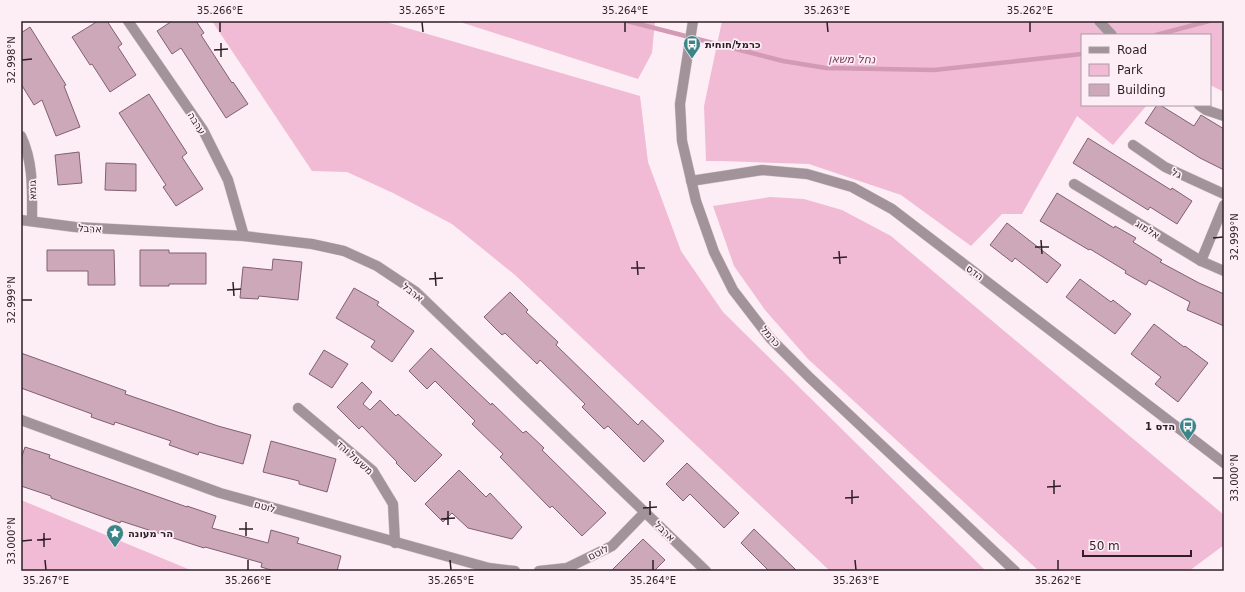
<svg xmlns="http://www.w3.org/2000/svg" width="1245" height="592" font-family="'DejaVu Sans',Heebo,sans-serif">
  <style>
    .green { fill: #f1bbd5 }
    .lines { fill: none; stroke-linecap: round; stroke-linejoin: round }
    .stream { stroke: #d29ab5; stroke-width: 4.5 }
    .building { fill: #cca8b8; stroke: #816070 }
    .minor-casing { stroke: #d8c9d0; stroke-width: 11 }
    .tertiary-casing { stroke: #d8c9d0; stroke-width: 11 }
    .minor { stroke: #a29299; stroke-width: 10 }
    .tertiary { stroke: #a29299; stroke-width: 10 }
    .ticks { fill: none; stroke: #2d1f25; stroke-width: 1.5 }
    .labels { text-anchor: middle; stroke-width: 3.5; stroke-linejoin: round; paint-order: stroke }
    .poi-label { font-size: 10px; font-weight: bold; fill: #2d1f25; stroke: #fdeef5; text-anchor: start }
    .street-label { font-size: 10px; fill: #2d1f25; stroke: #fdeef5 }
    .water-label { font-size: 11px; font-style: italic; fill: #783458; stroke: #fdeef5 }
    .neatline { fill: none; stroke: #2d1f25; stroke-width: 1.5 }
    .ticks-label { font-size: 10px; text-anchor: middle; fill: #2d1f25 }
  </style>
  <rect width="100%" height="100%" fill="#fdeef5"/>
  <g class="green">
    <polygon points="212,21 383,21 640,96 648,162 681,251 723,312 986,571 830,571 515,275 452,224 393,193 347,172 312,171"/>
    <polygon points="457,21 655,21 652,53 638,79"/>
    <polygon points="722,21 1224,21 1224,92 1210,85 1210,35 1082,35 1082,105 1147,105 1113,145 1077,116 1022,214 1002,214 971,246 901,195 809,164 722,161 706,161 704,106"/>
    <polygon points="770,197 804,199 842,210 891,236 1224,515 1224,545 1189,571 1039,571 808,359 765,310 734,266 713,206"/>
    <polygon points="21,500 193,571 21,571"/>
  </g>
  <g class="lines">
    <g class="stream">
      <polyline points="627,21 783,61 826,68 934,70 1082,54"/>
      <polyline points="1156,35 1209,21"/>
    </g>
  </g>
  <g class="building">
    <polygon points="98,21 107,21 122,44 118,47 136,75 110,92 92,64 90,65 72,37"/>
    <polygon points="172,21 196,21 204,33 201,35 232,83 233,82 248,104 226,118 181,48 172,54 157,31"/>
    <polygon points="30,27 66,85 64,86 80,127 56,136 42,100 34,105 21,84 21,33"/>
    <polygon points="149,94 187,153 182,157 203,189 176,206 163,187 166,185 119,113"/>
    <polygon points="1157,105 1160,105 1194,126 1201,115 1224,129 1224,170 1200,158 1145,123"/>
    <polygon points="1088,138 1171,190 1172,188 1192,201 1177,224 1150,207 1148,210 1073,163"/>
    <polygon points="79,152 82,183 58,185 55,155"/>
    <polygon points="106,163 136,164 136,191 105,190"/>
    <polygon points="1057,193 1114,228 1115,226 1136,238 1133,242 1162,260 1160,262 1199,283 1224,294 1224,326 1187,310 1190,302 1149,280 1146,285 1125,273 1126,271 1090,249 1089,250 1040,221"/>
    <polygon points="1007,223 1061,265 1047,283 1015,258 1012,262 990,245"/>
    <polygon points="47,250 114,250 115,285 88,285 88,271 47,271"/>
    <polygon points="140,250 169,250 169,253 206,253 206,284 169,284 169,286 140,286"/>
    <polygon points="273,259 302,262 298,300 259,296 258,299 240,298 243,267 272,270"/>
    <polygon points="1080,279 1111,302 1113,300 1131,314 1115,334 1066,297"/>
    <polygon points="354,288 379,302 377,305 414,331 392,362 371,347 375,341 336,318"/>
    <polygon points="510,292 528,310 526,312 558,342 556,345 638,425 642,420 664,441 644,462 608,426 604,429 582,407 585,404 540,360 537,364 505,333 502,335 484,317"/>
    <polygon points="1154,324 1184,347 1185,346 1208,363 1178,402 1155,384 1161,377 1131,354"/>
    <polygon points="431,348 491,405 492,403 523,433 526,431 544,448 542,450 606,513 582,536 552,506 550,508 500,457 503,454 472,424 475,421 435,381 427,389 409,371"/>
    <polygon points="324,350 348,364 332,388 309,374"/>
    <polygon points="21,353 126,391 125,394 218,426 251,435 243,464 199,452 198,455 169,445 171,441 115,422 114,425 91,417 92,414 21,388"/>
    <polygon points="362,382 372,392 363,404 370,410 380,400 396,416 398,414 442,455 415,482 396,463 397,462 362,426 359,429 337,407"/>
    <polygon points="271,441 336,459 327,492 299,484 299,481 263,472"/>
    <polygon points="25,447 50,455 49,458 187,507 187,506 216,516 212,528 268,543 271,530 299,538 297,543 341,556 337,571 274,571 261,567 262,563 205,547 204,548 121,521 120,523 51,498 51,496 21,486 21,459"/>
    <polygon points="687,463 739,513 724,528 690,494 683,501 666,484"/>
    <polygon points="459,470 486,497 490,493 522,527 512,539 468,528 452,513 443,522 425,504"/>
    <polygon points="754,529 797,571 769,571 741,543"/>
    <polygon points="643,539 665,560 654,571 611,571"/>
  </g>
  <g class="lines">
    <g class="minor-casing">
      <g id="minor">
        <polyline points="128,21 203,130 228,180 244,236"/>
        <path d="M21,136C34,163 32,193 32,221"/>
        <polyline points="1133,145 1165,167 1224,194"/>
        <polyline points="691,181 762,170 807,174 852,187 892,209 1224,463"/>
        <polyline points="1074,184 1201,261 1224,271"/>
        <polyline points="1201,261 1224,205"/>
        <polyline points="298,408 373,471 393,504 395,543"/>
        <polyline points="21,420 220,493 489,568 515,571"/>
        <polyline points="539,571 567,568 612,546 645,512"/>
      </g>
    </g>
    <g class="tertiary-casing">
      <g id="tertiary">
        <polyline points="693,21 680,104 682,141 696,201 714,252 733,290 770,338 809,377 1015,571"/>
        <polyline points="1099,21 1112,35"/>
        <polyline points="1199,105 1206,110 1224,116"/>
        <polyline points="21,220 75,227 244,236 312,244 344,251 377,266 416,292 706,571"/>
      </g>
    </g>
    <use href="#minor" class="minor"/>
    <use href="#tertiary" class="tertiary"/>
  </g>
  <path class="ticks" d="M220,22V32M422,22L423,32M625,22V32M827,22L828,32M1030,22V32M221,43V57M214,50L228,49M22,60L32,59M1213,238L1223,237M1041,240L1042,254M1035,247H1049M839,251L840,264M833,258L847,257M637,261L638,275M631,268H645M435,272L436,286M429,279L443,278M233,282L234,296M227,290L241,289M22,300H32M1213,478H1223M1054,480V494M1047,487L1061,486M852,490V504M845,498L859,497M650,501V515M643,508L657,507M448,511V525M441,519L455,518M246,522V536M239,529H253M44,533V547M37,540L51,539M22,541L32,540M45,560L46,570M248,560V570M450,560L451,570M653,560V570M855,560L856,570M1058,560V570"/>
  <defs>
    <g id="bus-pin" transform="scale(0.9)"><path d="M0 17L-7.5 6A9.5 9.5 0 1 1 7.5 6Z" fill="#3b8487" stroke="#fdeef5"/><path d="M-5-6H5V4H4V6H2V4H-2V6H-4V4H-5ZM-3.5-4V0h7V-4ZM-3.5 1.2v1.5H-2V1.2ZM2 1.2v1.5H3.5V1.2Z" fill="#fff"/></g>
    <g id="sight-pin" transform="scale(0.9)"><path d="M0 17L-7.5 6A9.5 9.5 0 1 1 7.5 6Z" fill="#3b8487" stroke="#fdeef5"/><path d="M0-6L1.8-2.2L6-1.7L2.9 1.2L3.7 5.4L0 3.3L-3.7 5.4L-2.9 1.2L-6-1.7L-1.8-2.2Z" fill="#fff"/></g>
  </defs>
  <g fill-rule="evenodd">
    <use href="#bus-pin" x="692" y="44"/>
    <use href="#bus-pin" x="1188" y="426"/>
    <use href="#sight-pin" x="115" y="533"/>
  </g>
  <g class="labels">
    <g class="poi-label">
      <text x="705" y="48">כרמל/חוחית</text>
      <text x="1175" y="430" text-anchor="end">הדס 1</text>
      <text x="128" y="537">הר מעונה</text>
    </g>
    <g class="street-label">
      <text transform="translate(197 123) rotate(58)" y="4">ערבה</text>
      <text transform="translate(1177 173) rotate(25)" y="4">גל</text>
      <text transform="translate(32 190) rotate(-91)" y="4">גומא</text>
      <text transform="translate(90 228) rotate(3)" y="4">ארבל</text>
      <text transform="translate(1148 229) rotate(32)" y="4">אלמוג</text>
      <text transform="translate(975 272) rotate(37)" y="4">הדס</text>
      <text transform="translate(413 292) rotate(38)" y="4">ארבל</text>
      <text transform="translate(771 336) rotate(49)" y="4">כרמל</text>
      <text transform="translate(355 457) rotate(42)" y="4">משעול ורד</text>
      <text transform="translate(265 506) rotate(16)" y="4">לוטם</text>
      <text transform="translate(665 531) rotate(44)" y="4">ארבל</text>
      <text transform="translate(598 552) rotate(-26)" y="4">לוטם</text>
    </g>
    <g class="water-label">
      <text transform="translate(852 59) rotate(1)" y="4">נחל משאן</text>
    </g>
  </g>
  <rect width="1245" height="592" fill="none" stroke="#fdeef5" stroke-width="44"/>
  <rect x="1081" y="34" width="130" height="72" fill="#fdeef5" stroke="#aa9ba2"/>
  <rect x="1089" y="47" width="20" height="6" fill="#a29299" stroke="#aa9ba2"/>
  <text x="1117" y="54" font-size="12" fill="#2d1f25">Road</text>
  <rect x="1089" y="64" width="20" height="12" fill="#f1bbd5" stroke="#aa9ba2"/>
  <text x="1117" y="74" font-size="12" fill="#2d1f25">Park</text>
  <rect x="1089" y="84" width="20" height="12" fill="#cca8b8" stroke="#aa9ba2"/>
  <text x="1117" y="94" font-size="12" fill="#2d1f25">Building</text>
  <path d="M1083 550v6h108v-6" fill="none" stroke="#2d1f25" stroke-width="2"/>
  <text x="1089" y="550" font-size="12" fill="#2d1f25" stroke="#fdeef5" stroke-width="3" paint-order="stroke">50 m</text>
  <rect x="22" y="22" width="1201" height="548" class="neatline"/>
  <g class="ticks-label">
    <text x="220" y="14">35.266°E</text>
    <text x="422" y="14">35.265°E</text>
    <text x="625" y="14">35.264°E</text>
    <text x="827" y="14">35.263°E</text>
    <text x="1030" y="14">35.262°E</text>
    <text transform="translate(11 60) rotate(-90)" y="4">32.998°N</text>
    <text transform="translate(1234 237) rotate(-90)" y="4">32.999°N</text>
    <text transform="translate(11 300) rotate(-90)" y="4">32.999°N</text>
    <text transform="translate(1234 478) rotate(-90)" y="4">33.000°N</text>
    <text transform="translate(11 541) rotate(-90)" y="4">33.000°N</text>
    <text x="46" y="584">35.267°E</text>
    <text x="248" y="584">35.266°E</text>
    <text x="451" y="584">35.265°E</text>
    <text x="653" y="584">35.264°E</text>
    <text x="856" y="584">35.263°E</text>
    <text x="1058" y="584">35.262°E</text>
  </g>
</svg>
